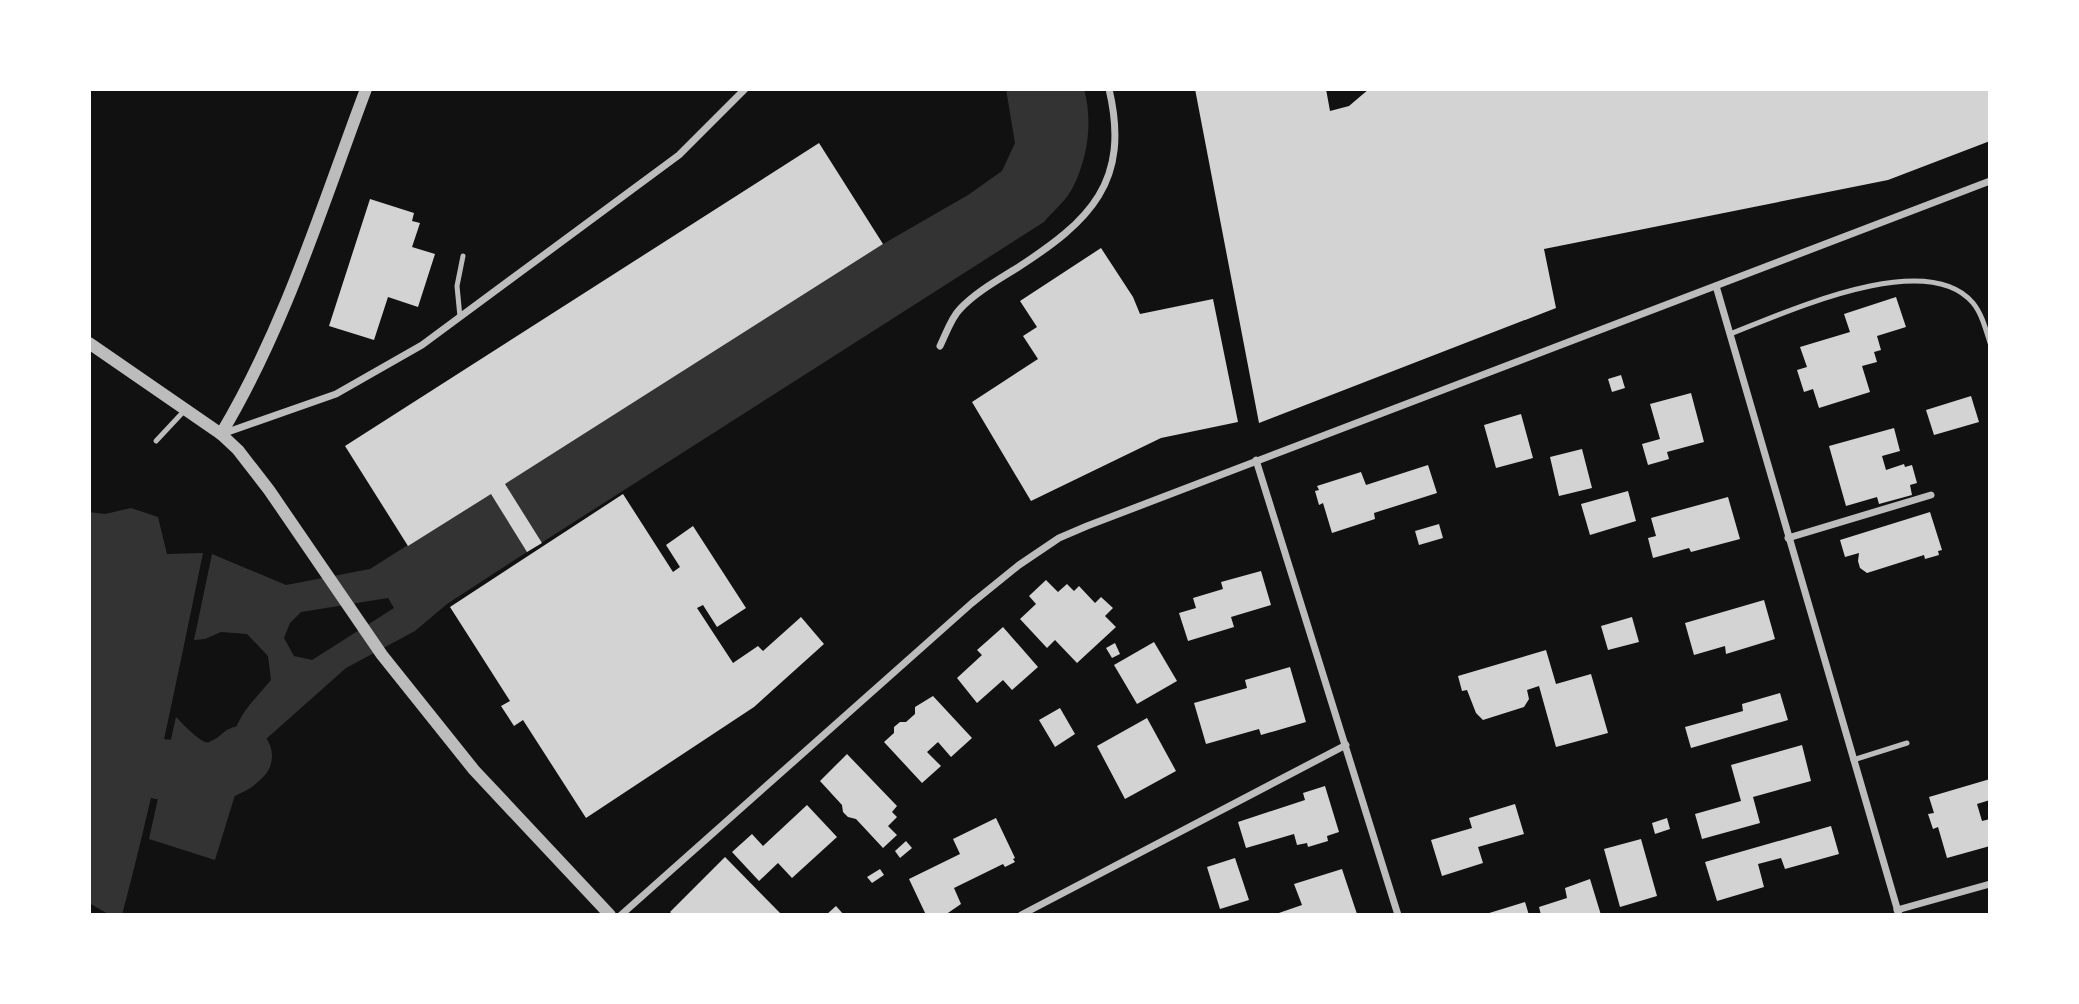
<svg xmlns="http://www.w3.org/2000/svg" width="2079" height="1004" font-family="Helvetica,sans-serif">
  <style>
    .water { fill: #333; fill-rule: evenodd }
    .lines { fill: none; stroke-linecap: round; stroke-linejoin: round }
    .river { stroke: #333; stroke-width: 60 }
    .building { fill: #d3d3d3 }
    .service { stroke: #bcbcbc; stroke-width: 5 }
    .minor { stroke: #bcbcbc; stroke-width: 7 }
    .tertiary { stroke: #bcbcbc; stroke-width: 12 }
  </style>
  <rect width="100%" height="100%" fill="#111"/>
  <g class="water">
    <path d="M1006,89H1084C1093,121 1088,157 1073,187C1067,200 1053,211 1044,222L527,552L447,604L415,631L346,668L247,756L215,860L149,839L176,717C188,729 212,758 229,738C235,731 238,722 243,714C251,702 262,691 271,680L268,656L247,634L221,632L205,639L194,640L212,554L286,585L370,569L883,244L968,195L1002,171L1015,143ZM388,598L394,608L312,660L294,656L284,638L290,623L301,612Z"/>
    <path d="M131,508L158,517L167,554L203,553C178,674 154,795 122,915H110L89,903V512L105,514Z"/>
  </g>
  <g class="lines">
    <polyline class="river" points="89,739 158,769 214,773 234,763 242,756"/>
  </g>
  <g class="building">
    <polygon points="1195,89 1326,89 1330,111 1349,106 1369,89 1990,89 1990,141 1888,180 1544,249 1556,308 1259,423"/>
    <polygon points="819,143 883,244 505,484 542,543 527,552 491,494 408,546 345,446"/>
    <polygon points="370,199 414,213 412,221 420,223 412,247 435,254 418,307 388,297 374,340 329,326"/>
    <polygon points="1101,248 1133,297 1140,314 1213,299 1238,422 1161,438 1031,501 972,402 1038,359 1023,336 1037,327 1020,301"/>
    <polygon points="1896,297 1906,327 1877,336 1881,350 1874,352 1877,362 1862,366 1870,392 1819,408 1813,389 1804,392 1797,370 1807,367 1800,347 1850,332 1844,314"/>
    <polygon points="1621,375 1625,388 1612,392 1608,379"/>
    <polygon points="1691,393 1704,442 1667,452 1669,459 1648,465 1642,444 1660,439 1650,404"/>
    <polygon points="1971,396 1979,422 1934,435 1926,410"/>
    <polygon points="1521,414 1533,458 1496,468 1484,425"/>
    <polygon points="1894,428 1900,451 1882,456 1886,470 1904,464 1905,467 1912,465 1917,483 1910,485 1912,495 1879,504 1877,497 1846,506 1829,446"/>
    <polygon points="1582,449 1592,488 1559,496 1550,457"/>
    <polygon points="1428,465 1437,493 1374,513 1375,519 1332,533 1323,503 1319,505 1315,491 1319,490 1317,486 1361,472 1366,485"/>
    <polygon points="1628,491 1636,521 1590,535 1581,504"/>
    <polygon points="623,494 673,572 680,567 666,545 693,526 746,608 717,627 703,605 697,608 733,663 758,646 763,651 801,617 824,644 754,707 586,818 523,720 514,726 501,706 510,701 450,607"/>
    <polygon points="1728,497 1740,539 1691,552 1689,548 1653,558 1648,538 1656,536 1651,518"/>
    <polygon points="1930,512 1942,550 1938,551 1939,555 1925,559 1924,555 1867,573 1860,568 1858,561 1859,553 1845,557 1840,540"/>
    <polygon points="1439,524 1443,538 1419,545 1415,531"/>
    <polygon points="1261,571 1271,605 1231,617 1234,627 1188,641 1179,613 1196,608 1193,598 1223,589 1221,582"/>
    <polygon points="1046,580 1058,592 1067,584 1074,591 1079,586 1095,603 1101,597 1113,608 1105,616 1116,627 1077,663 1055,640 1047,648 1020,619 1036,604 1029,596"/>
    <polygon points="1764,600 1775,639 1726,654 1725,646 1694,655 1685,623"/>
    <polygon points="1632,617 1639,642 1608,650 1601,626"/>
    <polygon points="1003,627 1038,667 1012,690 1003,680 977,703 957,678 982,655 977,650"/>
    <polygon points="1154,642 1177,681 1137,704 1114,665"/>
    <polygon points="1115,643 1120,654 1112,658 1106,648"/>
    <polygon points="1546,650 1556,684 1591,674 1608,733 1556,747 1539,686 1527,690 1529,699 1524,707 1483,720 1476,713 1467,690 1462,691 1458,676"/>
    <polygon points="1290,667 1306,722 1261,735 1259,729 1206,744 1194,703 1247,688 1245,680"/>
    <polygon points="1780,693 1788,720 1691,748 1685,727 1743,711 1742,704"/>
    <polygon points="933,696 972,738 951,757 938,742 927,752 941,766 922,783 884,742 894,733 894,727 900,722 906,722 915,714 915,707"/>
    <polygon points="1060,708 1075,734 1055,747 1039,720"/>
    <polygon points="1147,718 1176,771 1125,799 1097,746"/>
    <polygon points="1802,745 1811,781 1753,797 1760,823 1702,839 1695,814 1741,801 1731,765"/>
    <polygon points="847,754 897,806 892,812 897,817 888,826 897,835 883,848 856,819 848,817 843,812 842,805 820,781"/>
    <polygon points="1990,779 1990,800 1977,804 1982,821 1990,819 1990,846 1947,858 1938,827 1933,829 1928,814 1934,813 1929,797"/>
    <polygon points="1325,786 1339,832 1327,836 1328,841 1308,847 1307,843 1297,845 1294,834 1246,848 1238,822 1305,800 1303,793"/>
    <polygon points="1515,804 1524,834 1478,847 1483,863 1442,876 1431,840 1472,828 1469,818"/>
    <polygon points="807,805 837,837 792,878 778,863 759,881 732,852 752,834 763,846"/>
    <polygon points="996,818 1015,858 1013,859 1015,862 1005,867 1003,864 954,888 961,904 945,915 926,915 909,879 960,854 953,839"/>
    <polygon points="1667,818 1670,829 1655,834 1652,823"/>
    <polygon points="1831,826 1839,854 1785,869 1781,858 1758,864 1764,887 1717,901 1705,862"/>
    <polygon points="1641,839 1657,896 1620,907 1604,849"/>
    <polygon points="906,841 912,848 900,858 895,851"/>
    <polygon points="725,857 782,915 673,915 670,912"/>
    <polygon points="1235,858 1249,900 1220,909 1207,867"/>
    <polygon points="880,869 884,875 872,883 867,877"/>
    <polygon points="1342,869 1357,914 1273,915 1302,905 1294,884"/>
    <polygon points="1590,879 1601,915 1541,915 1539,907 1567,898 1565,888"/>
    <polygon points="1525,902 1529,915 1486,915 1486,914"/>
    <polygon points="836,906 844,915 826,915"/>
  </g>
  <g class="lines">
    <g class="service">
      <polyline points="460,317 457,286 463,256"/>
      <path d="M1730,334C1785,313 1926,247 1973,303C1982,314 1986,330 1990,343"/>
      <polyline points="156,441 185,410"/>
      <polyline points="1853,760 1907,743"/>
    </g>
    <g class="minor">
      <polyline points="1716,286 1899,915"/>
      <path d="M940,346C946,334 951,318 960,309C976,292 998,280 1017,268C1090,221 1131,182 1109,89"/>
      <polyline points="222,434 336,394 422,345 679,155 745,89"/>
      <polyline points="1256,460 1398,915"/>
      <polyline points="1788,538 1931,495"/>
      <polyline points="1897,910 1990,884"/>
      <polyline points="621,915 972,603 1019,565 1059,538 1087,526 1990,181"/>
      <polyline points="1021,915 1346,745"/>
    </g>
    <g class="tertiary">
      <polyline points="89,343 221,434 238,450 269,490 382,655 474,770 610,915"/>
      <path d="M221,434C285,327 322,206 366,89"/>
    </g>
  </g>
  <rect width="2079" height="1004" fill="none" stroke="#ffffff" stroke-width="182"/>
</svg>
